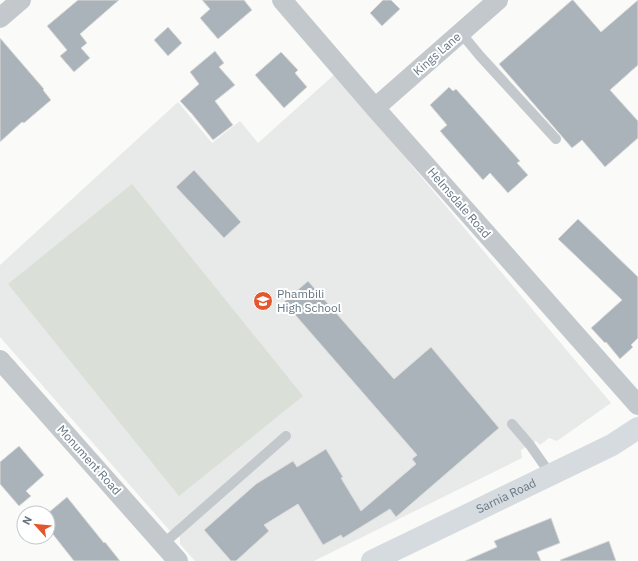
<svg xmlns="http://www.w3.org/2000/svg" width="638" height="561" font-family="'IBM Plex Sans',sans-serif">
  <style>
    .built { fill: #e8e9e9 }
    .green { fill: #dadfd7 }
    .building { fill: #aab3b9; stroke: #dcdcda }
    .lines { fill: none; stroke-linecap: round; stroke-linejoin: round }
    .lane { stroke: #c3c8cc; stroke-width: 10 }
    .street { stroke: #c3c8cc; stroke-width: 20 }
    .secondary { stroke: #d6dbdf; stroke-width: 22 }
    .labels { text-anchor: middle; stroke-width: 4; stroke-linejoin: round; paint-order: stroke }
    .street-label { font-size: 12px; fill: #657683; stroke: #fff }
    .poi-label { font-size: 12px; fill: #657683; stroke: #fff; text-anchor: start }
  </style>
  <rect width="100%" height="100%" fill="#fafaf8"/>
  <polygon class="built" points="335,74 611,403 557,441 549,438 540,445 536,441 521,450 522,458 314,561 195,561 180,544 180,538 176,533 173,529 170,531 0,337 0,265 178,102 212,143 240,121 258,143"/>
  <polygon class="green" points="132,184 303,396 179,496 8,284"/>
  <g class="building">
    <polygon points="78,0 119,0 80,34 87,43 81,48 90,58 74,72 60,56 67,50 47,26"/>
    <polygon points="202,0 244,0 252,10 218,39 200,18 210,9"/>
    <polygon points="383,0 391,0 400,9 382,26 370,13"/>
    <polygon points="572,0 573,0 601,32 638,0 638,65 610,90 638,121 638,138 605,167 582,140 572,148 499,64"/>
    <polygon points="168,27 182,43 168,56 154,40"/>
    <polygon points="0,38 44,89 43,90 51,100 24,123 22,122 0,142"/>
    <polygon points="215,51 224,63 219,67 235,85 215,101 233,125 213,140 192,114 180,101 199,84 190,72"/>
    <polygon points="281,52 298,70 295,73 307,87 284,108 255,75"/>
    <polygon points="449,87 453,91 456,89 520,161 517,163 528,175 508,193 490,173 483,180 440,131 447,125 430,105"/>
    <polygon points="194,170 241,222 224,238 176,187"/>
    <polygon points="578,219 638,277 638,338 631,345 633,347 620,359 606,342 605,343 591,328 622,300 558,239"/>
    <polygon points="308,281 394,379 431,347 499,428 396,517 390,509 343,538 341,535 323,545 298,504 264,525 269,531 236,561 231,561 204,530 256,484 293,461 297,467 326,449 343,477 341,478 361,511 416,464 412,459 417,455 284,302"/>
    <polygon points="19,446 44,475 26,491 31,496 19,506 0,484 0,462"/>
    <polygon points="67,497 104,543 105,542 120,561 74,561 48,528 48,513"/>
    <polygon points="551,518 560,543 537,552 541,561 465,561 497,547 494,541"/>
    <polygon points="609,541 616,561 561,561 560,560"/>
  </g>
  <g class="lines">
    <g class="lane">
      <polyline points="461,33 480,56 556,139"/>
      <polyline points="512,424 530,445 551,475"/>
      <polyline points="163,544 286,436"/>
    </g>
    <g class="street">
      <polyline points="282,0 375,108 638,405"/>
      <polyline points="0,18 21,0"/>
      <polyline points="375,108 498,0"/>
      <polyline points="0,360 178,561"/>
    </g>
    <path class="secondary" id="s1" d="M372,561L612,445L638,428"/>
  </g>
  <defs>
    <g id="school-disc" transform="scale(1)"><circle r="9.5" fill="#e4572e" stroke="#fff"/><path d="M0-5L7-2L0 1L-7-2ZM-4 1L0 2.5L4 1V4Q0 6-4 4Z" fill="#fff"/></g>
  </defs>
  <g fill-rule="evenodd">
    <use href="#school-disc" x="263" y="301"/>
  </g>
  <g class="labels">
    <g class="street-label">
      <text transform="translate(437 54) rotate(-41)" y="4">Kings Lane</text>
      <text transform="translate(459 203) rotate(49)" y="4">Helmsdale Road</text>
      <text transform="translate(89 460) rotate(48)" y="4">Monument Road</text>
      <text dy="4" stroke="none"><textPath href="#s1" startOffset="149">Sarnia Road</textPath></text>
    </g>
    <g class="poi-label">
      <text x="277" y="298">Phambili<tspan x="277" dy="14">High School</tspan></text>
    </g>
  </g>
  <g transform="translate(36 525) rotate(297)"><circle r="19" fill="#ffffff" stroke="#c1c8cd"/>
  <path d="M0-3L7 15L0 10L-7 15Z" fill="#e4572e"/>
  <text y="-6" font-size="11" font-weight="bold" text-anchor="middle" fill="#657683">N</text>
  </g>
</svg>
